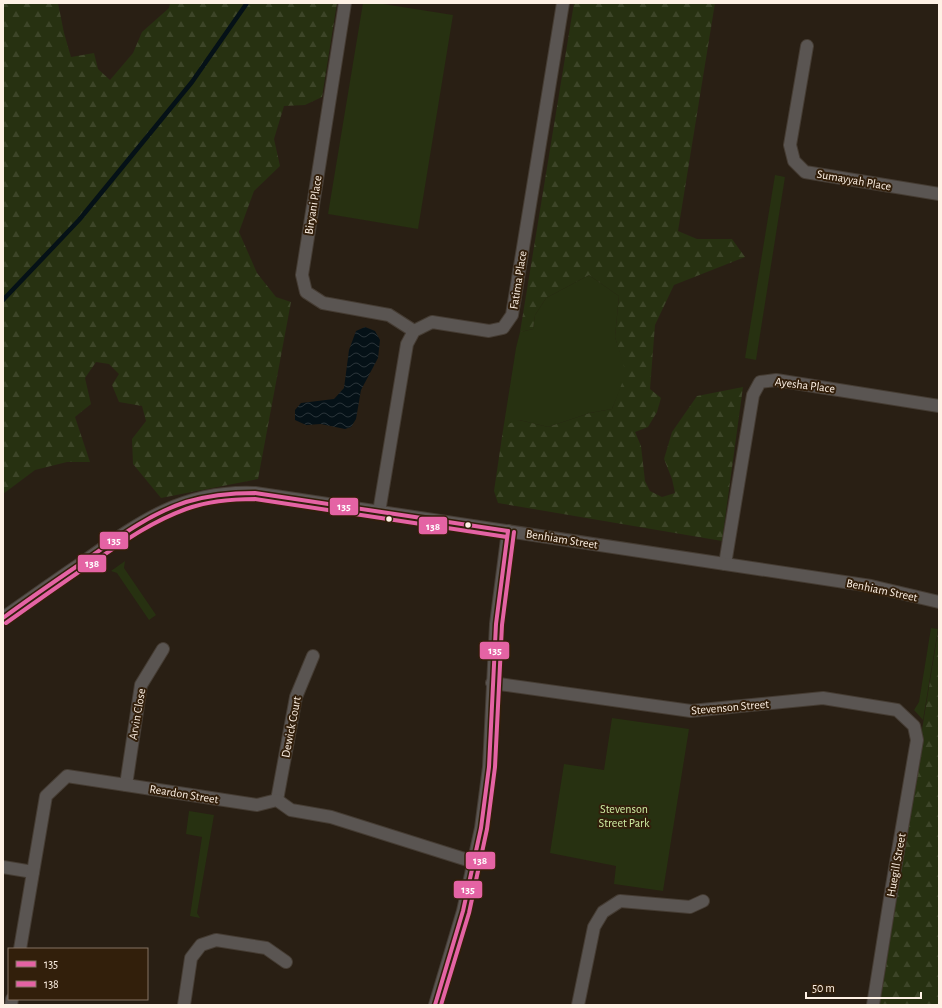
<svg xmlns="http://www.w3.org/2000/svg" width="942" height="1008" font-family="'Alegreya Sans',sans-serif">
  <style>
    .green { fill: #273111 }
    .forest { fill: url(#forest-firs) }
    .water { fill: url(#water-waves) }
    .lines { fill: none; stroke-linecap: round; stroke-linejoin: round }
    .stream { stroke: #051117; stroke-width: 4.5 }
    .street-casing { stroke: #453c33; stroke-width: 14 }
    .street { stroke: #5a5552; stroke-width: 12 }
    .bus-1-casing { stroke: #321f0b; stroke-width: 7 }
    .bus-2-casing { stroke: #321f0b; stroke-width: 7 }
    .bus-1 { stroke: #e463a4; stroke-width: 4 }
    .bus-2 { stroke: #e463a4; stroke-width: 4 }
    .bus-dot { fill: #fef1e5; stroke: #321f0b; stroke-width: 1.5 }
    .labels { text-anchor: middle; stroke-width: 4; stroke-linejoin: round; paint-order: stroke }
    .street-label { font-size: 12px; fill: #fef1e5; stroke: #321f0b }
    .park-label { font-size: 12px; fill: #d0eea4; stroke: #321f0b }
    .line-badge { stroke: #321f0b; stroke-width: 1.5 }
    .badge-label { font-size: 11px; text-anchor: middle; font-weight: bold; fill: #fff }
  </style>
  <defs>
    <pattern id="forest-firs" width="22" height="20" patternUnits="userSpaceOnUse"><rect width="22" height="20" fill="#273111"/><path d="M5 1l3.5 6h-7zM16 11l3.5 6h-7z" fill="#3d4528"/></pattern>
    <pattern id="water-waves" width="16" height="10" patternUnits="userSpaceOnUse"><rect width="16" height="10" fill="#051117"/><path d="M0 5q4-4 8 0t8 0" fill="none" stroke="#2a3439"/></pattern>
  </defs>
  <rect width="100%" height="100%" fill="#291f14"/>
  <g class="green">
    <polygon points="363,3 377,3 453,15 418,229 328,214"/>
    <polygon points="775,175 785,177 756,360 745,358"/>
    <polygon points="589,275 619,296 615,337 627,373 612,409 590,413 548,427 519,420 503,430 516,348 520,332 533,329 535,315 546,298"/>
    <polygon points="125,561 124,568 156,615 149,620 117,573 111,571"/>
    <polygon points="931,628 938,629 923,720 914,710 919,702"/>
    <polygon points="612,718 689,729 663,891 614,884 616,866 550,853 564,764 604,770"/>
    <polygon points="189,811 214,815 197,913 200,918 190,916 202,837 186,834"/>
  </g>
  <g class="forest">
    <polygon points="3,3 58,3 64,33 71,57 94,53 98,69 110,80 133,53 142,32 169,8 170,3 337,3 322,97 305,105 284,106 274,139 280,166 254,191 239,232 257,273 276,297 291,302 258,479 161,498 133,464 132,439 146,421 142,406 119,402 112,385 119,374 109,364 96,362 85,378 91,404 75,417 90,462 67,462 35,470 3,494"/>
    <polygon points="574,3 715,3 678,231 697,239 732,239 745,257 674,285 655,325 650,389 661,398 657,412 648,427 635,432 641,446 645,481 650,491 662,497 675,493 672,479 664,459 672,432 697,396 743,387 722,541 498,503 494,491 503,430 508,424 519,420 548,427 590,413 612,409 626,373 615,337 619,296 589,275 546,298 535,315 533,329 520,332"/>
    <polygon points="939,626 939,1005 877,1005"/>
  </g>
  <polygon class="water" points="365,327 375,331 380,340 378,358 361,390 356,419 351,427 345,429 321,424 306,425 295,420 295,410 301,403 334,399 344,388 349,350 356,331"/>
  <g class="lines">
    <polyline class="stream" points="3,300 79,220 192,82 247,3"/>
    <g class="street-casing">
      <g id="street">
        <polyline points="345,3 302,275 306,292 323,303 389,315 414,331"/>
        <polyline points="807,46 790,145 794,161 805,172 939,194"/>
        <polyline points="379,512 407,344 414,331 432,322 489,331 503,328 512,315 563,3"/>
        <polyline points="725,564 753,395 760,382 776,380 939,406"/>
        <path d="M3,618C31,598 58,579 86,560C141,521 184,490 255,493L871,586L939,602"/>
        <polyline points="492,683 691,711 823,698 897,710 914,726 917,740 892,886 873,1005"/>
        <polyline points="126,785 141,685 163,649"/>
        <polyline points="277,800 296,697 313,656"/>
        <polyline points="3,867 33,872"/>
        <polyline points="20,949 46,796 67,776 257,805 277,800 291,810 331,817 474,862"/>
        <polyline points="11,1005 12,999"/>
        <polyline points="184,1005 191,958 201,945 216,940 266,948 286,962"/>
        <polyline points="435,1005 463,911 481,828 489,767 496,624 508,531"/>
        <polyline points="578,1005 594,927 603,912 620,901 690,907 703,901"/>
      </g>
    </g>
    <use href="#street" class="street"/>
    <g class="bus-1-casing">
      <g id="bus-1">
        <path d="M3,618C30,598 58,579 86,560C117,538 149,514 186,502C209,495 231,493 255,493L508,531"/>
        <polyline points="435,1005 463,911 481,828 489,767 496,624 508,531"/>
      </g>
    </g>
    <g class="bus-2-casing">
      <g id="bus-2">
        <path d="M6,623C34,603 61,584 89,565C120,544 150,522 186,509C208,501 231,499 255,499L507,537"/>
        <polyline points="441,1005 469,913 487,829 495,767 502,625 514,532"/>
      </g>
    </g>
    <use href="#bus-1" class="bus-1"/>
    <use href="#bus-2" class="bus-2"/>
  </g>
  <g class="bus-dot">
    <circle cx="389" cy="519" r="3.5"/>
    <circle cx="468" cy="525" r="3.5"/>
  </g>
  <g class="labels">
    <g class="street-label">
      <text transform="translate(854 180) rotate(10)" y="4">Sumayyah Place</text>
      <text transform="translate(313 205) rotate(-81)" y="4">Biryani Place</text>
      <text transform="translate(518 280) rotate(-81)" y="4">Fatima Place</text>
      <text transform="translate(805 385) rotate(7)" y="4">Ayesha Place</text>
      <text transform="translate(562 539) rotate(9)" y="4">Benhiam Street</text>
      <text transform="translate(882 590) rotate(12)" y="4">Benhiam Street</text>
      <text transform="translate(730 707) rotate(-5)" y="4">Stevenson Street</text>
      <text transform="translate(137 714) rotate(-80)" y="4">Arvin Close</text>
      <text transform="translate(291 727) rotate(-79)" y="4">Dewick Court</text>
      <text transform="translate(184 794) rotate(9)" y="4">Reardon Street</text>
      <text transform="translate(896 865) rotate(-80)" y="4">Huegill Street</text>
    </g>
    <g class="park-label">
      <text x="624" y="813">Stevenson<tspan x="624" dy="14">Street Park</tspan></text>
    </g>
  </g>
  <g class="line-badge">
    <rect x="329" y="497" width="30" height="19" rx="4" fill="#e463a4"/>
    <rect x="418" y="516" width="30" height="19" rx="4" fill="#e463a4"/>
    <rect x="99" y="531" width="30" height="19" rx="4" fill="#e463a4"/>
    <rect x="77" y="554" width="30" height="19" rx="4" fill="#e463a4"/>
    <rect x="479" y="641" width="31" height="19" rx="4" fill="#e463a4"/>
    <rect x="465" y="851" width="31" height="19" rx="4" fill="#e463a4"/>
    <rect x="453" y="880" width="30" height="19" rx="4" fill="#e463a4"/>
  </g>
  <g class="badge-label">
    <text x="344" y="510">135</text>
    <text x="433" y="530">138</text>
    <text x="114" y="544">135</text>
    <text x="92" y="567">138</text>
    <text x="495" y="654">135</text>
    <text x="480" y="864">138</text>
    <text x="468" y="893">135</text>
  </g>
  <rect width="942" height="1008" fill="none" stroke="#fef1e5" stroke-width="8"/>
  <rect x="8" y="948" width="140" height="52" fill="#321f0b" stroke="#847362"/>
  <rect x="16" y="961" width="20" height="6" fill="#e463a4" stroke="#847362"/>
  <text x="44" y="968" font-size="12" fill="#fef1e5">135</text>
  <rect x="16" y="981" width="20" height="6" fill="#e463a4" stroke="#847362"/>
  <text x="44" y="988" font-size="12" fill="#fef1e5">138</text>
  <path d="M806 992v6h115v-6" fill="none" stroke="#fef1e5" stroke-width="2"/>
  <text x="812" y="992" font-size="12" fill="#fef1e5" stroke="#321f0b" stroke-width="3" paint-order="stroke">50 m</text>
</svg>
